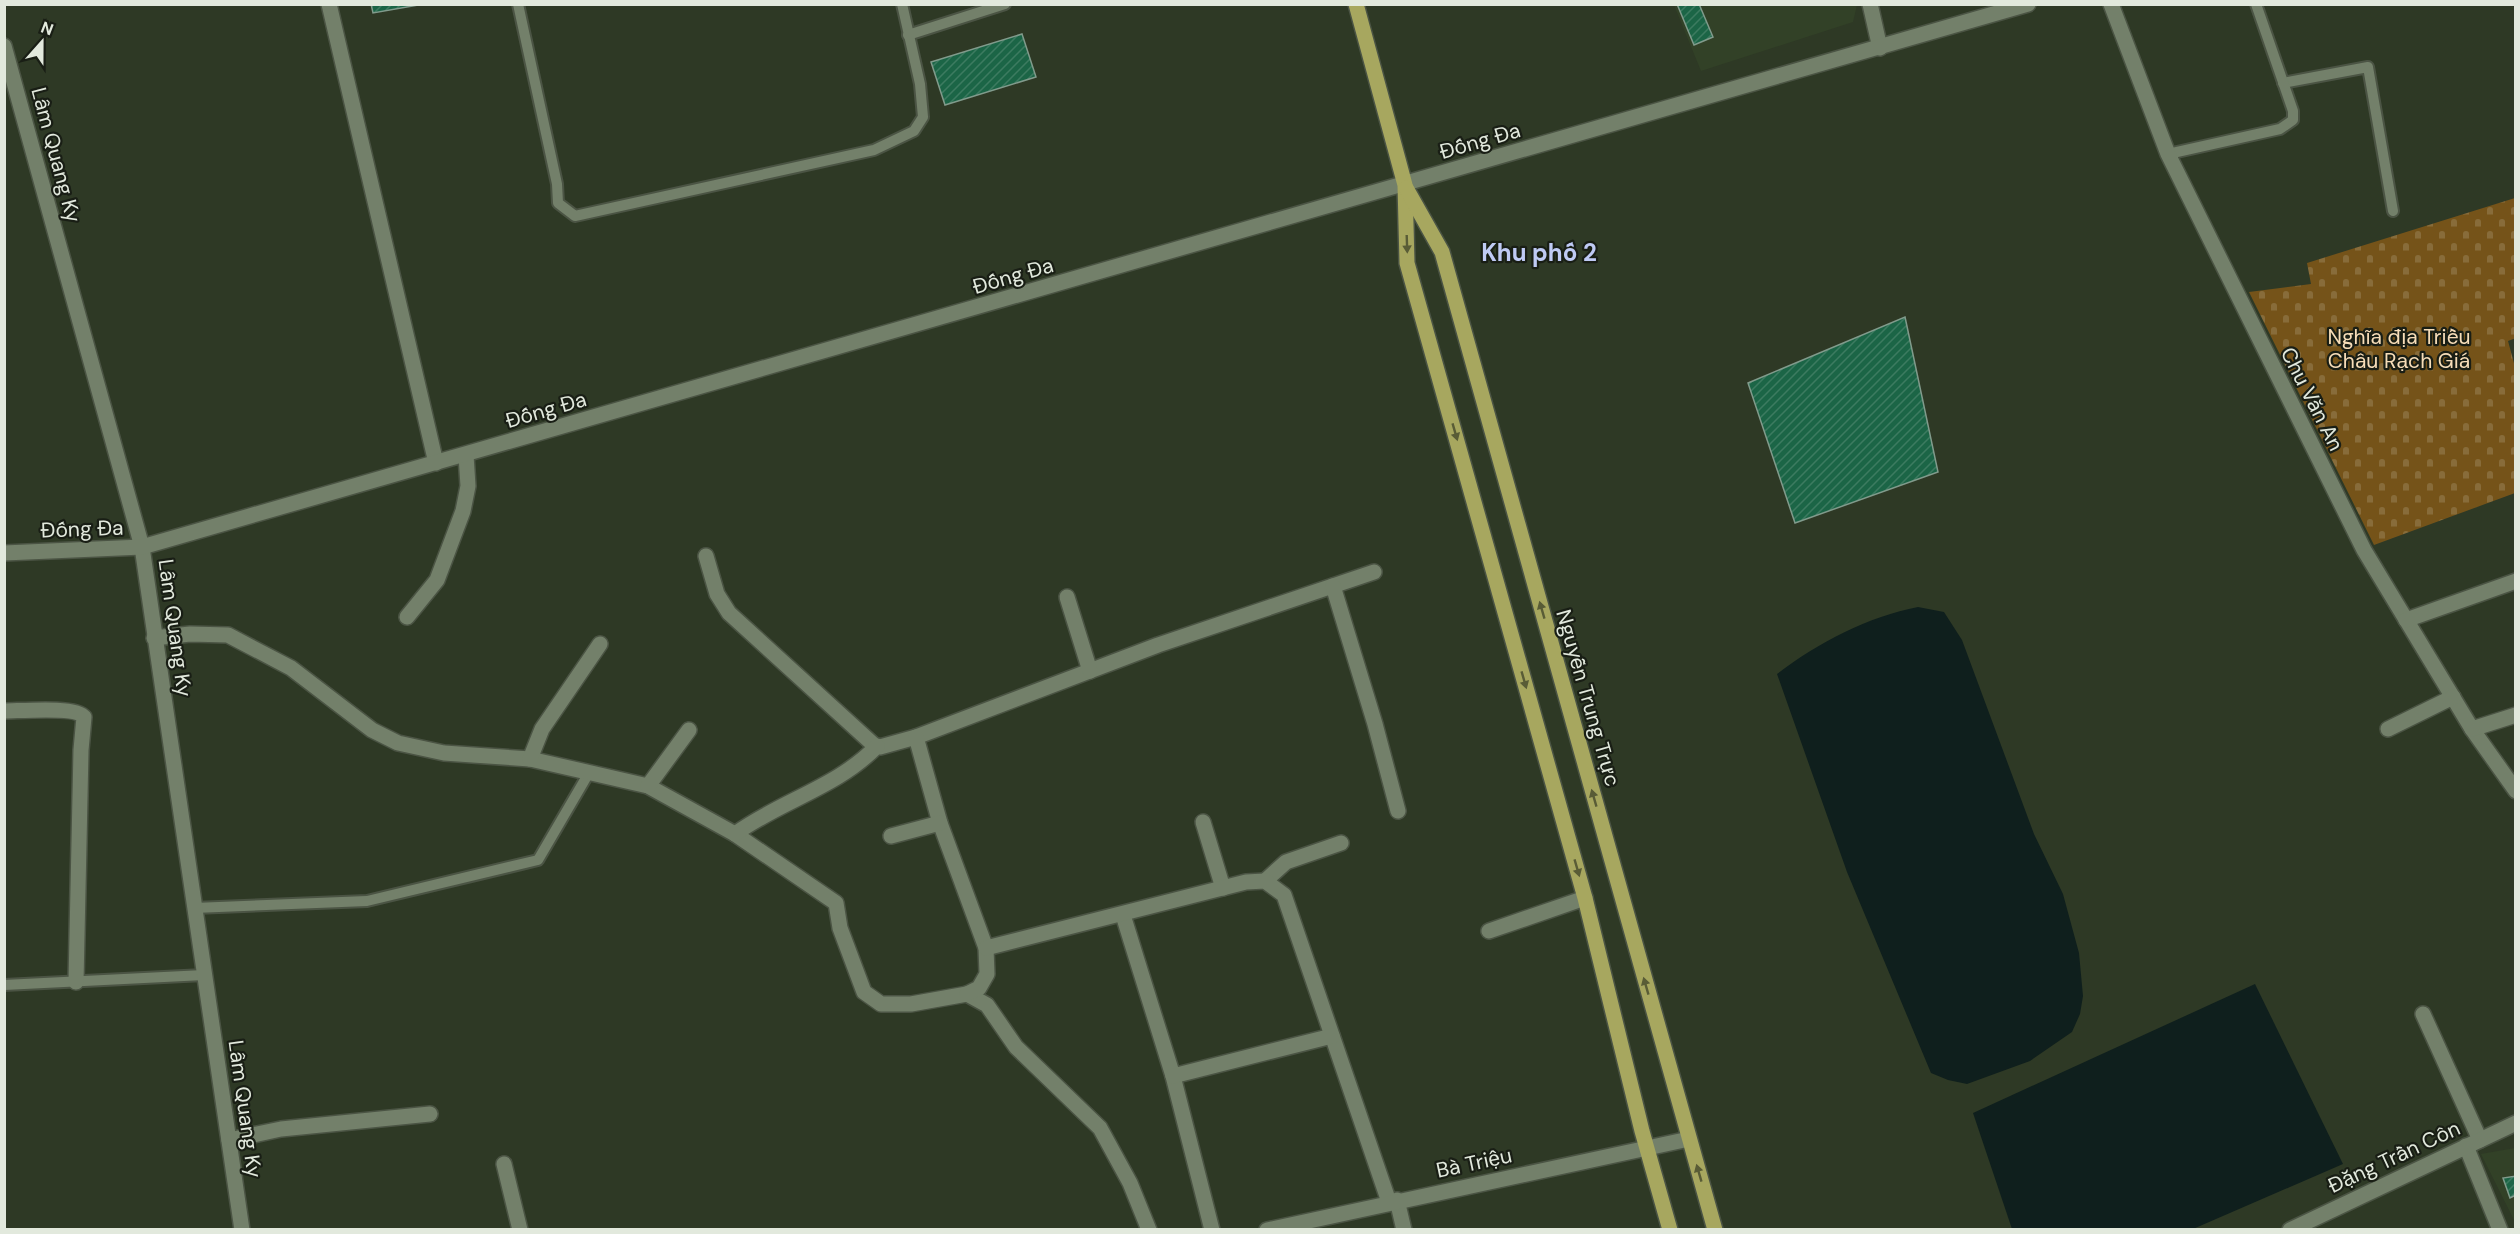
<svg xmlns="http://www.w3.org/2000/svg" width="2520" height="1234" font-family="'DM Sans',sans-serif">
  <style>
    .built { fill: #324127 }
    .cemetery { fill: url(#cemetery-stones) }
    .water { fill: #0f1f1d }
    .building { fill: url(#building-hatch); stroke: #819b8c; stroke-width: 1.5 }
    .lines { fill: none; stroke-linecap: round; stroke-linejoin: round }
    .lane-casing { stroke: #4b5444; stroke-width: 14 }
    .street-casing { stroke: #4b5444; stroke-width: 18 }
    .secondary-casing { stroke: #4b5444; stroke-width: 18 }
    .primary-casing { stroke: #4b5444; stroke-width: 18 }
    .lane { stroke: #73806a; stroke-width: 10 }
    .street { stroke: #73806a; stroke-width: 15 }
    .secondary { stroke: #73806a; stroke-width: 15 }
    .primary { stroke: #a7a75f; stroke-width: 15 }
    .oneway { fill: #595c36 }
    .labels { text-anchor: middle; stroke-width: 4.5; stroke-linejoin: round; paint-order: stroke }
    .street-label { font-size: 21px; fill: #e2e9dd; stroke: #191e15 }
    .park-label { font-size: 21px; fill: #f7ddb8; stroke: #191e15 }
    .quarter-label { font-size: 24px; font-weight: bold; fill: #bfcaf4; stroke: #191e15 }
  </style>
  <defs>
    <pattern id="cemetery-stones" width="16" height="16" patternUnits="userSpaceOnUse" patternTransform="scale(1.5)"><rect width="16" height="16" fill="#755319"/><path d="M2 7V4a2 2 0 0 1 4 0v3zM10 15v-3a2 2 0 0 1 4 0v3z" fill="#886c3a"/></pattern>
    <pattern id="building-hatch" width="6" height="6" patternUnits="userSpaceOnUse" patternTransform="scale(1.5)"><rect width="6" height="6" fill="#1b6546"/><path d="M-1 1l2-2M0 6l6-6M5 7l2-2" fill="none" stroke="#3c7b60"/></pattern>
  </defs>
  <rect width="100%" height="100%" fill="#2e3925"/>
  <g class="built">
    <polygon points="1674,5 1857,5 1853,22 1701,71"/>
    <polygon points="2515,1148 2515,1222 2481,1154"/>
  </g>
  <polygon class="cemetery" points="2515,198 2516,338 2508,341 2515,367 2515,493 2374,545 2249,292 2311,284 2307,263"/>
  <g class="water">
    <path d="M1918,607L1944,612L1962,640L2034,834L2063,894L2079,953L2083,996L2080,1014L2072,1032L2030,1061L1967,1084L1948,1080L1931,1073L1847,872L1777,674C1816,644 1869,616 1918,607Z"/>
    <polygon points="2255,984 2343,1164 2193,1229 2012,1229 1973,1113"/>
  </g>
  <g class="building">
    <polygon points="371,4 424,4 373,13"/>
    <polygon points="1677,4 1699,4 1713,37 1694,45"/>
    <polygon points="1022,34 1036,77 945,105 931,62"/>
    <polygon points="1905,317 1938,472 1795,523 1748,383"/>
    <polygon points="2516,1176 2516,1195 2510,1198 2503,1178"/>
  </g>
  <g class="lines">
    <g class="lane-casing">
      <g id="lane">
        <polyline points="518,4 557,184 558,203 575,216 874,150 914,131 923,117 920,84 902,4"/>
        <polyline points="908,35 1005,4"/>
        <polyline points="2283,83 2368,67 2393,211"/>
        <polyline points="2168,154 2280,129 2293,120 2293,111 2256,4"/>
        <polyline points="194,908 367,901 538,860 590,771"/>
        <polyline points="4,985 204,975"/>
      </g>
    </g>
    <g class="street-casing">
      <g id="street">
        <polyline points="329,4 436,463"/>
        <polyline points="1870,4 1880,48"/>
        <polyline points="2111,4 2168,154 2364,550 2472,729 2516,791"/>
        <polyline points="706,556 717,594 729,613 875,746 880,747 916,737 1158,645 1374,572"/>
        <polyline points="1333,586 1375,724 1398,811"/>
        <polyline points="1067,597 1090,671"/>
        <polyline points="407,617 437,580 463,511 468,486 466,455"/>
        <polyline points="2406,620 2516,581"/>
        <polyline points="154,638 190,634 228,635 291,668 372,730 398,743 444,753 530,759 648,786 735,834 836,903 840,928 864,992 881,1004 911,1004 967,994 987,1005 1016,1047 1100,1128 1130,1183 1149,1230"/>
        <path d="M4,711C20,711 76,706 84,717L81,750L76,982"/>
        <polyline points="2388,729 2453,697"/>
        <polyline points="2472,729 2516,715"/>
        <polyline points="916,737 940,823 986,948 987,974 979,988 967,994"/>
        <polyline points="530,759 542,729 600,644"/>
        <polyline points="648,786 689,730"/>
        <polyline points="1203,822 1223,888"/>
        <path d="M735,834C780,801 838,787 877,746"/>
        <polyline points="891,836 940,823"/>
        <polyline points="1265,881 1286,862 1341,843"/>
        <polyline points="1123,915 1173,1076 1212,1230"/>
        <polyline points="1489,931 1585,898"/>
        <polyline points="986,948 1246,882 1265,881 1284,895 1389,1202"/>
        <polyline points="2423,1014 2480,1140"/>
        <polyline points="1173,1076 1332,1036"/>
        <polyline points="229,1140 281,1129 430,1114"/>
        <polyline points="2466,1146 2500,1230"/>
        <polyline points="504,1164 520,1230"/>
        <polyline points="1397,1200 1404,1230"/>
        <polyline points="1267,1230 1689,1139"/>
        <polyline points="2290,1230 2516,1123"/>
      </g>
    </g>
    <g class="secondary-casing">
      <g id="secondary">
        <polyline points="4,46 142,547 242,1230"/>
        <polyline points="4,553 142,547 2028,4"/>
      </g>
    </g>
    <g class="primary-casing">
      <g id="primary">
        <polyline points="1356,4 1405,185 1407,263 1585,898 1642,1131 1670,1230"/>
        <polyline points="1406,188 1442,252 1715,1230"/>
      </g>
    </g>
    <use href="#lane" class="lane"/>
    <use href="#street" class="street"/>
    <use href="#secondary" class="secondary"/>
    <use href="#primary" class="primary"/>
  </g>
  <defs><path id="oneway-solid" d="M-6-.8H1V-3.2L6.5 0L1 3.2V.8H-6Z" transform="scale(1.5)"/></defs>
  <g class="oneway">
    <use href="#oneway-solid" transform="translate(1407 244) rotate(88)"/>
    <use href="#oneway-solid" transform="translate(1455 432) rotate(74)"/>
    <use href="#oneway-solid" transform="translate(1542 610) rotate(-106)"/>
    <use href="#oneway-solid" transform="translate(1524 680) rotate(74)"/>
    <use href="#oneway-solid" transform="translate(1594 798) rotate(-106)"/>
    <use href="#oneway-solid" transform="translate(1577 868) rotate(74)"/>
    <use href="#oneway-solid" transform="translate(1646 986) rotate(-106)"/>
    <use href="#oneway-solid" transform="translate(1699 1173) rotate(-106)"/>
  </g>
  <g class="labels">
    <g class="street-label">
      <text transform="translate(1480 141) rotate(-16)" y="7">Đống Đa</text>
      <text transform="translate(56 155) rotate(75)" y="7">Lâm Quang Ky</text>
      <text transform="translate(1013 276) rotate(-16)" y="7">Đống Đa</text>
      <text transform="translate(2312 399) rotate(63)" y="7">Chu Văn An</text>
      <text transform="translate(546 410) rotate(-16)" y="7">Đống Đa</text>
      <text transform="translate(82 529) rotate(-2)" y="7">Đống Đa</text>
      <text transform="translate(175 628) rotate(82)" y="7">Lâm Quang Ky</text>
      <text transform="translate(1588 698) rotate(74)" y="7">Nguyễn Trung Trực</text>
      <text transform="translate(245 1109) rotate(82)" y="7">Lâm Quang Ky</text>
      <text transform="translate(2394 1157) rotate(-25)" y="7">Đặng Trần Côn</text>
      <text transform="translate(1474 1163) rotate(-12)" y="7">Bà Triệu</text>
    </g>
    <g class="park-label">
      <text x="2399" y="344">Nghĩa địa Triều<tspan x="2399" dy="24">Châu Rạch Giá</tspan></text>
    </g>
    <g class="quarter-label">
      <text x="1539" y="261">Khu phố 2</text>
    </g>
  </g>
  <rect width="2520" height="1234" fill="none" stroke="#e2e9dd" stroke-width="12"/>
  <g transform="translate(42 42) rotate(21)" stroke="#191e15" stroke-width="4.5" paint-order="stroke">
  <path d="M0-4.5L10 22L0 15L-10 22Z" fill="#e2e9dd"/>
  <text y="-9" font-size="16" font-weight="bold" text-anchor="middle" fill="#e2e9dd">N</text>
  </g>
</svg>
